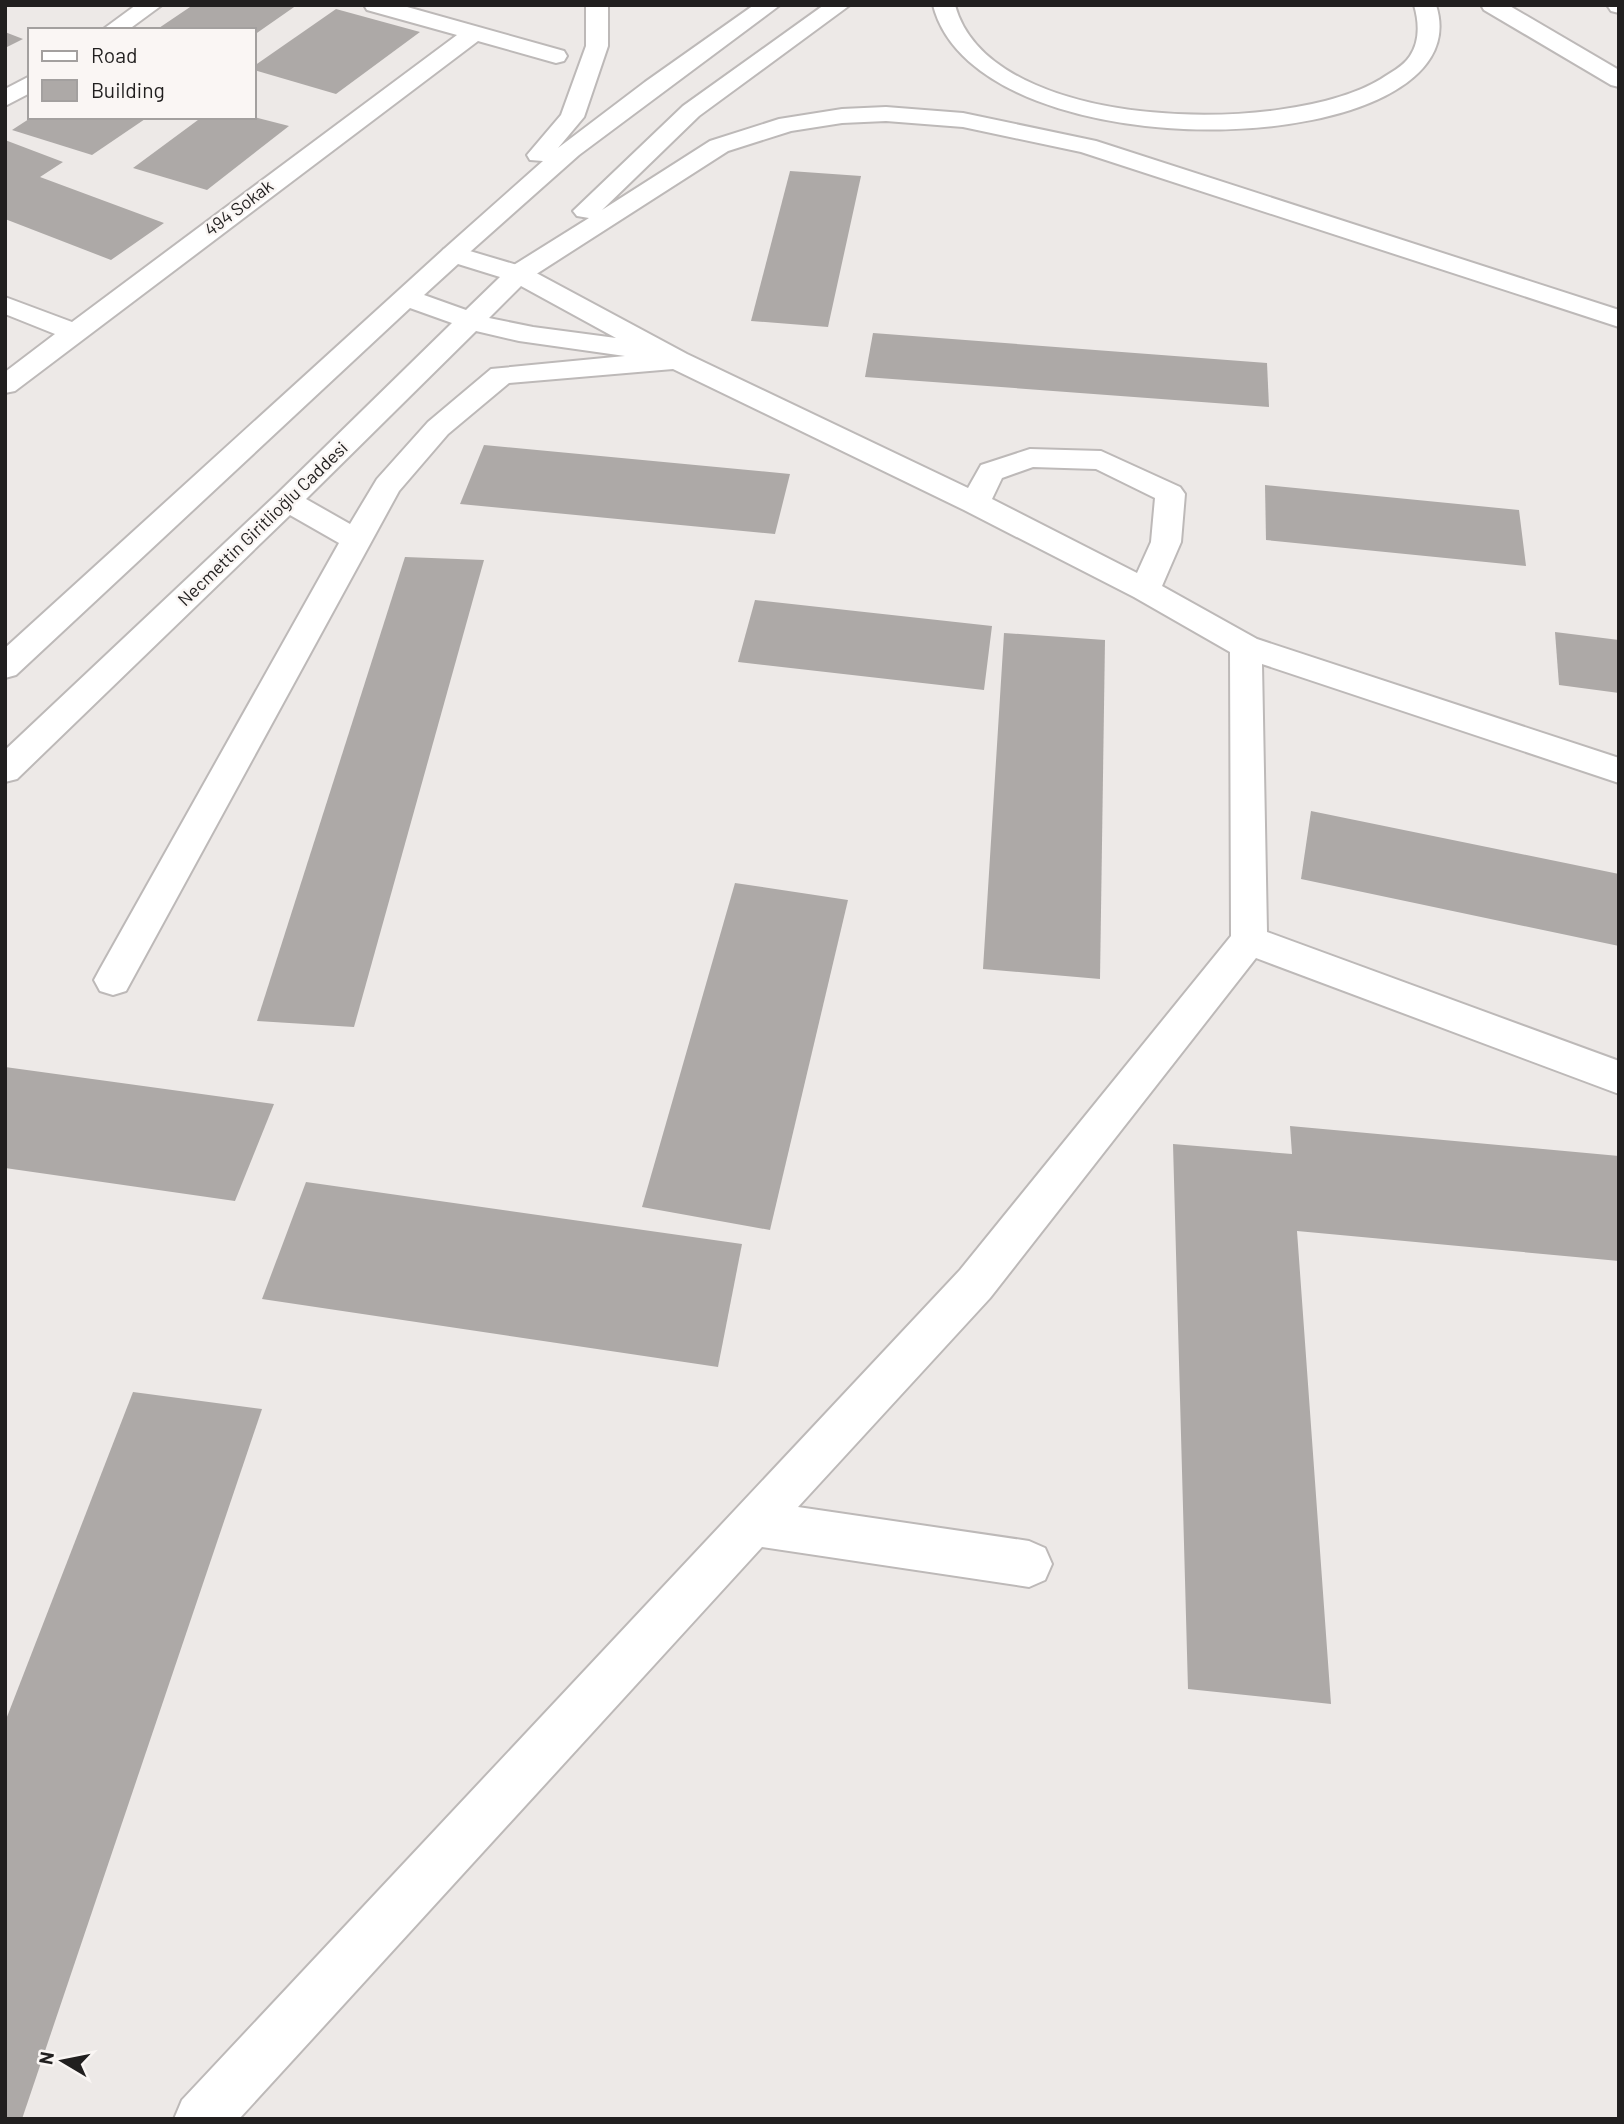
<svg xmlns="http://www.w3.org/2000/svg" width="1624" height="2124" font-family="Barlow,sans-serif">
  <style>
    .building { fill: #ada9a7 }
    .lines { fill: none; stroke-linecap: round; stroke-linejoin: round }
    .minor-casing { stroke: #bdb9b8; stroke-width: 4 }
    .highway-casing { stroke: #bdb9b8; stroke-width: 4 }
    .minor { fill: #fff; fill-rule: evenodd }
    .highway { fill: #fff; fill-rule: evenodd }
    .labels { text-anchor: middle; stroke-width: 5; stroke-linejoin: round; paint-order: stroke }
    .far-street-label { font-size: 18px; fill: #211f1f; stroke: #faf6f4 }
  </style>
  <rect width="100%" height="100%" fill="#ede9e7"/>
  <g class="building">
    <polygon points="193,5 297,5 254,35 254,30 156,30"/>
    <polygon points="336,9 420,32 336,94 254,70 254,66"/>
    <polygon points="5,32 23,39 5,48"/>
    <polygon points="32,117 148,117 92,155 12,130"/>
    <polygon points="202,117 254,117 289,126 207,190 133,168"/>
    <polygon points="5,140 63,162 40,177 164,223 111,260 5,219"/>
    <polygon points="790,171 861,176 828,327 751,321"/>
    <polygon points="873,333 1267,363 1269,407 865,377"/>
    <polygon points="484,445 790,474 775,534 460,504"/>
    <polygon points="1265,485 1519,510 1526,566 1266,540"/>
    <polygon points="405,557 484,560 354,1027 257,1021"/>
    <polygon points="755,600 992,626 984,690 738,662"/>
    <polygon points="1555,632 1619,640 1619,693 1559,685"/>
    <polygon points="1004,633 1105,640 1100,979 983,969"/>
    <polygon points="1311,811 1619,874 1619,946 1301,879"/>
    <polygon points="735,883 848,900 770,1230 642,1207"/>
    <polygon points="5,1067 274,1104 235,1201 5,1168"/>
    <polygon points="1290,1126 1619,1156 1619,1261 1297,1231 1331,1704 1188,1689 1173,1144 1292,1154"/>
    <polygon points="306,1182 742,1244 718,1367 262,1299"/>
    <polygon points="133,1392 262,1409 22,2119 5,2119 5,1722"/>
  </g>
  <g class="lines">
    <g class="minor-casing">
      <g id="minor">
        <polygon points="136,5 162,5 128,30 102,30"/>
        <polygon points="364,5 400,5 564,51 567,56 564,61 556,63 478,41 15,391 5,393 5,372 55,334 5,314 5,297 72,322 457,35 367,10"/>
        <polygon points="30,76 30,93 5,106 5,89"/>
        <path d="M453,246L527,268L687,354L968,488L981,465L1030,449L1101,451L1180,487L1185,494L1181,542L1162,586L1257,639L1619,758V783L1262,664L1267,932L1619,1061V1094L1256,958L990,1298L798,1507L1029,1541L1045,1548L1052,1564L1045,1580L1029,1587L762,1547L239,2119H174L182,2100L960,1270L1231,936L1230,652L1134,597L964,510L673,369L509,383L448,434L399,491L126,991L113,995L100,991L94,980L100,969L339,543L290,515L17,779L5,782V750L277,494L452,323L410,308L16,675L5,678V648L444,249ZM458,264L500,277L466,310L424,295ZM521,286L616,338L533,327L489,318ZM476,331L519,341L625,356L491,369L428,422L377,479L350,524L306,499ZM1033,467L1096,469L1155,498L1151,542L1137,573L992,499L1002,478Z"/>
      </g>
    </g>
    <g class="highway-casing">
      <g id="highway">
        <polygon points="586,5 608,5 608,46 584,117 558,148 645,82 754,5 780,5 579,155 462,259 453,262 444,259 440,254 444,249 543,161 530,160 527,155 561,115 586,46"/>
        <polygon points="824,5 850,5 699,116 602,210 710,141 779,119 842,109 886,107 963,113 1096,141 1619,310 1619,327 1081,152 963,127 886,121 842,123 791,131 728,151 527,280 518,282 509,280 505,274 509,268 589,218 577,216 573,211 683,106"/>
        <path d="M933,5H955C989,134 1288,136 1381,79C1391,72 1403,67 1410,56C1420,41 1419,22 1414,5H1436C1487,162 977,180 933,5Z"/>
        <polygon points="1481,5 1508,5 1619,70 1619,87 1611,85 1484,10"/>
        <polygon points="1607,5 1619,5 1619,13 1611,11"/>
      </g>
    </g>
    <use href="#minor" class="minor"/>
    <use href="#highway" class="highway"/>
  </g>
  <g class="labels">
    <g class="far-street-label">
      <text transform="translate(239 208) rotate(-37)" y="6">494 Sokak</text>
      <text transform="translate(263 524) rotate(-44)" y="6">Necmettin Giritlioğlu Caddesi</text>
    </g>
  </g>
  <rect width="1624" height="2124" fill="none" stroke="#211f1f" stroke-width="14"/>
  <rect x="28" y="28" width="228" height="91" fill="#faf6f4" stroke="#a3a09f" stroke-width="2"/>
  <rect x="42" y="51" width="35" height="10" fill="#ffffff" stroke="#a3a09f" stroke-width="2"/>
  <text x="91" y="63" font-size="21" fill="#211f1f">Road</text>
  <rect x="42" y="80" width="35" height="21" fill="#ada9a7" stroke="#a3a09f" stroke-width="2"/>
  <text x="91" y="98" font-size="21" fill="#211f1f">Building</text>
  <g transform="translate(63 2061) rotate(280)" stroke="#faf6f4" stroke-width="5" paint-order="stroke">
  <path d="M0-5L12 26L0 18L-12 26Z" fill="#211f1f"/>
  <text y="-10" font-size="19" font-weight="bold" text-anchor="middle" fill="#211f1f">N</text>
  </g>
</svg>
